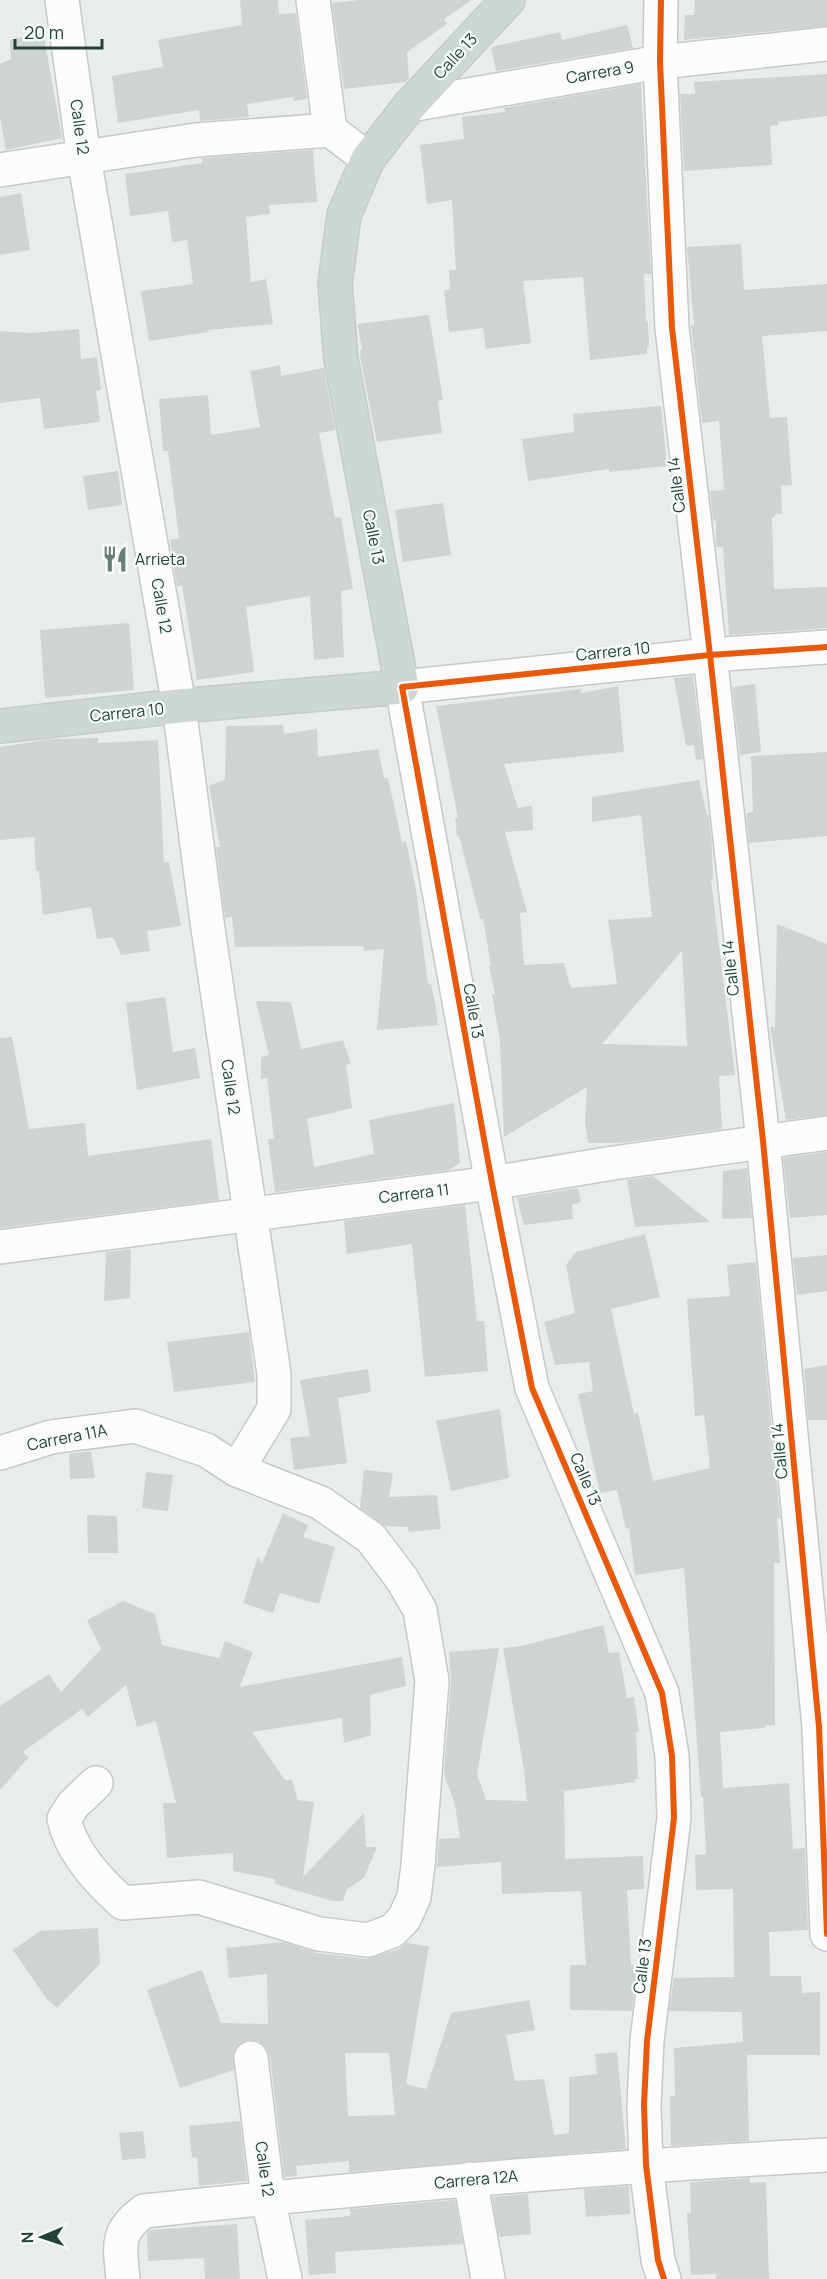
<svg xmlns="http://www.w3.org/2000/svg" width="827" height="2279" font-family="Manrope,sans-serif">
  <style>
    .building { fill: #cfd4d2; fill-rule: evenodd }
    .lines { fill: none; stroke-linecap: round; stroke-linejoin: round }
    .minor-casing { stroke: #c5cac8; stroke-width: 36 }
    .major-casing { stroke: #c3ccc9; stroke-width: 36 }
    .minor { stroke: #fcfcfc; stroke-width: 33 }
    .major { stroke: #cfd7d5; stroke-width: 33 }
    .cycleway-casing { stroke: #f7fbf9; stroke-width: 10 }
    .cycleway { stroke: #e8590c; stroke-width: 6 }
    .labels { text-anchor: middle; stroke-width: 4.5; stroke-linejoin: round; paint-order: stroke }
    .street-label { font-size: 16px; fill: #24423a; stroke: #f7fbf9 }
    .poi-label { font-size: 16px; fill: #24423a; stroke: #f7fbf9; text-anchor: start }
  </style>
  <rect width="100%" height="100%" fill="#e8edeb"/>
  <g class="building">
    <polygon points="240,0 278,0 279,14 296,13 307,99 294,101 293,97 247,104 249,117 200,121 199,110 118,123 112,76 163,67 158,40 242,25"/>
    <polygon points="359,0 472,0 444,19 447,24 407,52 409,78 406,82 344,89 332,3"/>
    <polygon points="695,0 827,0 827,26 684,40 685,15 694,15"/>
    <polygon points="627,25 633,48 496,71 491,47 560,32 562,40"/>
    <polygon points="43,32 62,138 6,150 0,117 0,64 11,59 10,40"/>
    <polygon points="827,74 827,116 778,122 778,125 770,126 772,165 684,171 680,94 695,94 694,82"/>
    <polygon points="641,84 651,274 644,274 646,321 648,321 649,347 647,347 647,354 590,360 583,277 523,281 531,343 486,349 483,328 449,332 444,290 450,289 449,270 456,270 452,200 427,204 420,145 464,139 462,117 505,112 504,108"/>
    <polygon points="313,150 317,202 269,205 270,214 246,217 251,282 266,279 273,324 208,330 209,332 149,341 141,291 193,284 187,240 172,242 168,211 130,216 125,174 202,163 202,158"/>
    <polygon points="21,193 30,250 0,255 0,197"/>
    <polygon points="741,244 744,290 827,284 827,331 762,336 770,418 787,417 792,485 781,486 782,514 775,514 775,517 772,518 774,589 827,587 827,628 729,635 723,547 716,547 716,520 713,521 710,491 724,490 719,421 702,423 691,326 694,325 687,247"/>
    <polygon points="429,315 443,400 438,401 442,433 377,442 361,362 360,350 362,350 358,324"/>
    <polygon points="79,329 81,359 97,357 101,390 96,391 100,422 44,429 40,398 0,403 0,331 30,333"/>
    <polygon points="280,365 281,376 324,368 335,430 319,433 335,518 341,517 353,589 341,591 344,657 314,660 310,596 246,607 254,672 197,680 182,585 177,586 170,540 179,538 168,451 163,451 159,399 208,395 211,435 260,427 250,371"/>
    <polygon points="661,406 667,466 609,472 609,469 528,481 522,439 574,432 573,414"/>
    <polygon points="118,471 122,505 88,510 83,476"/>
    <polygon points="443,503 451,555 403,562 395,510"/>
    <polygon points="129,623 134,690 45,698 40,630"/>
    <polygon points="693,676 703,759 696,760 694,745 686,746 674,678"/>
    <polygon points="755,684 761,752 740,755 732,687"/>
    <path d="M618,686L624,752L504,764L518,808L532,806L533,830L505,832L527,912L520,913L524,965L564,963L571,988L617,984L608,920L652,917L641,815L592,822V797L699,780L707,815H709L712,847L713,880H711L735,1075L719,1076L722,1129L621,1143H588L585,1122L587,1087L504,1137L500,1041L492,994H495L489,966H491L483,918L480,919L459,836H457L455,818H458L436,706L581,689V693ZM682,951L687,1046L602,1044Z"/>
    <polygon points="283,725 284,734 317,729 318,757 378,749 384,778 388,778 402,842 406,841 416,890 428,984 431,984 436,1008 438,1025 377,1030 384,949 364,951 363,946 235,947 232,917 225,918 216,847 220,847 209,786 225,779 226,726"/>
    <polygon points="98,738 98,743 158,740 164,863 169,862 181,926 147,931 150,951 121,955 113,937 97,939 91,907 43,915 39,871 36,871 34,837 0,840 0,747 50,739"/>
    <polygon points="827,752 827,836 749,843 746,813 753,812 751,756"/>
    <polygon points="777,924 827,944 827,1115 786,1120 770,1027 775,1027"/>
    <polygon points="165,997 173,1052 195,1048 200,1078 137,1090 126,1003"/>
    <polygon points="256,1001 291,1002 301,1049 343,1040 351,1064 346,1065 352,1108 307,1119 314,1167 374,1154 369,1120 454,1103 460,1163 449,1170 275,1192 268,1139 274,1139 267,1078 261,1079 261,1057 269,1055"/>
    <polygon points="12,1037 29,1129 85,1123 88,1156 211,1139 219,1200 0,1228 0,1038"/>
    <polygon points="827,1152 827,1215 790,1218 783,1158"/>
    <polygon points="747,1168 752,1218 722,1219 723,1171"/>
    <polygon points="653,1176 685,1202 710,1222 635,1227 627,1180"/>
    <polygon points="578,1188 581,1202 572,1205 573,1219 524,1225 517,1198"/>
    <polygon points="465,1205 477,1321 484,1321 488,1371 425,1377 412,1244 347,1254 344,1221"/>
    <polygon points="645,1234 660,1297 611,1309 634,1414 638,1413 653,1481 710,1468 704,1415 695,1416 687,1299 730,1296 727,1265 756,1262 780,1518 777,1518 780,1563 774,1563 775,1725 765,1726 765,1728 720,1732 723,1788 789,1783 793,1849 805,1848 808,1930 769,1932 770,1976 801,1976 802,1993 820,1992 820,2055 747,2055 749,2141 671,2146 670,2096 675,2096 674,2048 743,2042 742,2012 669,2011 674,1978 734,1977 733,1889 696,1890 695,1855 706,1854 703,1797 701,1797 684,1568 635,1575 629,1528 626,1529 617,1490 600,1493 578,1394 593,1391 589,1362 555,1365 544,1322 575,1313 566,1265 576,1252"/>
    <polygon points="131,1249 130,1298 104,1301 106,1252"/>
    <polygon points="827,1255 827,1291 797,1295 793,1258"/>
    <polygon points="249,1332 255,1382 174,1392 167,1342"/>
    <polygon points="827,1365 827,1420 808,1420 804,1369"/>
    <polygon points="368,1369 371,1392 338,1398 347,1463 294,1470 290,1438 310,1436 300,1380"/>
    <polygon points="500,1409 509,1478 451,1491 436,1421"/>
    <polygon points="91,1451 95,1478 70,1479 69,1454"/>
    <polygon points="364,1470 393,1473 389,1497 437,1495 441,1529 409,1532 408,1527 385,1526 360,1508"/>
    <polygon points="146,1472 173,1475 168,1511 142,1508"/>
    <polygon points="283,1513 308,1525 303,1537 335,1547 319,1604 280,1593 273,1613 243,1603 258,1556 262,1564"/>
    <polygon points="87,1515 117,1516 118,1553 88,1553"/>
    <polygon points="123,1601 155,1614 162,1645 219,1658 225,1641 253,1652 240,1687 402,1657 406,1686 370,1695 371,1735 344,1743 342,1718 252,1732 285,1780 292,1780 298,1800 314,1802 303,1877 364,1813 366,1847 377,1847 364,1878 347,1889 343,1901 332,1901 275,1884 275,1879 233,1871 233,1853 167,1858 163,1803 176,1803 156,1721 137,1727 126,1685 88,1717 82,1709 23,1752 29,1757 0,1790 0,1706 49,1674 61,1692 101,1649 87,1620"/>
    <polygon points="603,1625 609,1653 619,1652 627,1698 634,1697 639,1732 636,1733 638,1779 635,1779 635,1782 564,1791 565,1859 643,1856 644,1889 627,1890 631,1965 635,1965 636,1978 632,2011 570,2010 570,1965 586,1965 581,1891 502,1894 501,1862 437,1867 439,1839 460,1838 455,1805 444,1774 451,1682 449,1652 499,1648 477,1774 486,1800 527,1801 524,1770 503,1648 521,1646"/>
    <polygon points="98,1928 100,1964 57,2008 47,1999 13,1950 40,1931"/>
    <path d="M283,1942L317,1953L366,1959L399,1949L407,1943L429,1946L406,2084L426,2089L451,2013L529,2000L535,2030L506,2035L515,2081L544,2079L554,2135L569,2133V2077L597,2074L595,2054L617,2052L626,2149L349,2172V2161L296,2166L297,2176L284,2177L270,2056L266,2047L258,2041L248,2040L240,2043L234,2051V2070L180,2088L147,1990L202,1970L221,2023L268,2024L267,1974L229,1978L226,1948ZM345,2053H389L395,2115L348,2116Z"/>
    <polygon points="240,2121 247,2181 199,2186 197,2157 192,2158 189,2126"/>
    <polygon points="143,2131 146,2158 122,2160 119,2133"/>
    <polygon points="750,2178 750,2183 766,2182 769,2279 716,2279 716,2274 691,2275 687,2213 691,2213 690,2182"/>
    <polygon points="629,2186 630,2214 586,2217 584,2189"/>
    <polygon points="528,2194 531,2234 499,2237 492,2197"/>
    <polygon points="455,2200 463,2244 335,2252 336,2273 309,2275 305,2220 350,2216 350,2209"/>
    <polygon points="237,2224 240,2279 205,2279 204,2258 148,2261 147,2233 150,2230"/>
  </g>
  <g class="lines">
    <g class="minor-casing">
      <g id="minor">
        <polyline points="62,0 84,158 179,706 207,922 274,1374 274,1409 237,1470"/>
        <polyline points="313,0 330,130"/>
        <polyline points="661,0 660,62 672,328 710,655 763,1141 819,1727 827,1934"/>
        <polyline points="410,105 660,62 827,44"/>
        <polyline points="0,170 196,140 330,130 368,159"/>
        <polyline points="0,1247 492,1183 613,1163 827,1133"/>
        <path d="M0,1453L51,1437L135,1426L206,1450L237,1470L321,1503L371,1538L402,1579L420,1610L432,1681L418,1865L414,1897L404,1919L392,1931L368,1940L319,1934L199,1897L123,1903C98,1881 71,1851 64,1819L73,1805L96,1783"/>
        <polyline points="251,2058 268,2198 285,2279"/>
        <polyline points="470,2179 488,2279"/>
        <path d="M123,2279C120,2246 115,2232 144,2211C371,2187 599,2167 827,2155"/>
        <polyline points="664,2279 658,2260 646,2165 644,2105 647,2041 674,1818 672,1756 662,1693 532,1388 492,1183 402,687 710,655 827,647"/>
      </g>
    </g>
    <g class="major-casing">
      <polyline id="major" points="0,726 179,706 402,687 341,359 335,284 344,215 368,159 410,105 508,0"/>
    </g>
    <use href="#minor" class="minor"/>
    <use href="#major" class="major"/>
    <g class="cycleway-casing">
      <g id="cycleway">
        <polyline points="661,0 660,62 672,328 710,655 763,1141 819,1727 827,1934"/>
        <polyline points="664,2279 658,2260 646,2165 644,2105 647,2041 674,1818 672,1756 662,1693 532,1388 492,1183 402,687 710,655 827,647"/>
      </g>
    </g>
    <use href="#cycleway" class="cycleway"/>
  </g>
  <defs>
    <g id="restaurant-bare" transform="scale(2.07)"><path d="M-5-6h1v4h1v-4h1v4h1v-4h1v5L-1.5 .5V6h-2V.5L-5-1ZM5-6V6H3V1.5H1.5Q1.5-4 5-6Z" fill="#697e78" stroke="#f7fbf9" stroke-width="2.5" paint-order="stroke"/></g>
  </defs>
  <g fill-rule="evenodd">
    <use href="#restaurant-bare" x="115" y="559"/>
  </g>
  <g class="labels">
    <g class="street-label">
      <text transform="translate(455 56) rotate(-47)" y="6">Calle 13</text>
      <text transform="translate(600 72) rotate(-10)" y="6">Carrera 9</text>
      <text transform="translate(80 127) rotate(82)" y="6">Calle 12</text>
      <text transform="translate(676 485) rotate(-97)" y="6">Calle 14</text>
      <text transform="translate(374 537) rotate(79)" y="6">Calle 13</text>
      <text transform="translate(162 606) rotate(80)" y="6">Calle 12</text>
      <text transform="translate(613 651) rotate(-6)" y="6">Carrera 10</text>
      <text transform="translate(127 712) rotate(-6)" y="6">Carrera 10</text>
      <text transform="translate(730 968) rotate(-96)" y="6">Calle 14</text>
      <text transform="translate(474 1011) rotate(80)" y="6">Calle 13</text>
      <text transform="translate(231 1087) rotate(82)" y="6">Calle 12</text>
      <text transform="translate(414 1193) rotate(-7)" y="6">Carrera 11</text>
      <text transform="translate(67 1437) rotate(-11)" y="6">Carrera 11A</text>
      <text transform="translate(779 1451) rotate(-95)" y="6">Calle 14</text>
      <text transform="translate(586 1479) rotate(67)" y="6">Calle 13</text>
      <text transform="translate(642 1966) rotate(-83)" y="6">Calle 13</text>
      <text transform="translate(265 2169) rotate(82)" y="6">Calle 12</text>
      <text transform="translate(476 2179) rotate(-5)" y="6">Carrera 12A</text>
    </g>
    <g class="poi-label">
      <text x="135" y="565">Arrieta</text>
    </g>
  </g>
  <g transform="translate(42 2237) rotate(268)" stroke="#f7fbf9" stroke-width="4.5" paint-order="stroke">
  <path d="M0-4.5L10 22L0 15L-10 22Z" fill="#24423a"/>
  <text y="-9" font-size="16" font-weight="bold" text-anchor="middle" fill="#24423a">N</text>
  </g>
  <path d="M15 39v9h87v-9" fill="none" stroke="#24423a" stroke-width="3"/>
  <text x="24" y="39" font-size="18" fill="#24423a" stroke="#f7fbf9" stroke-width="4.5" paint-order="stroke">20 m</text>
</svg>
